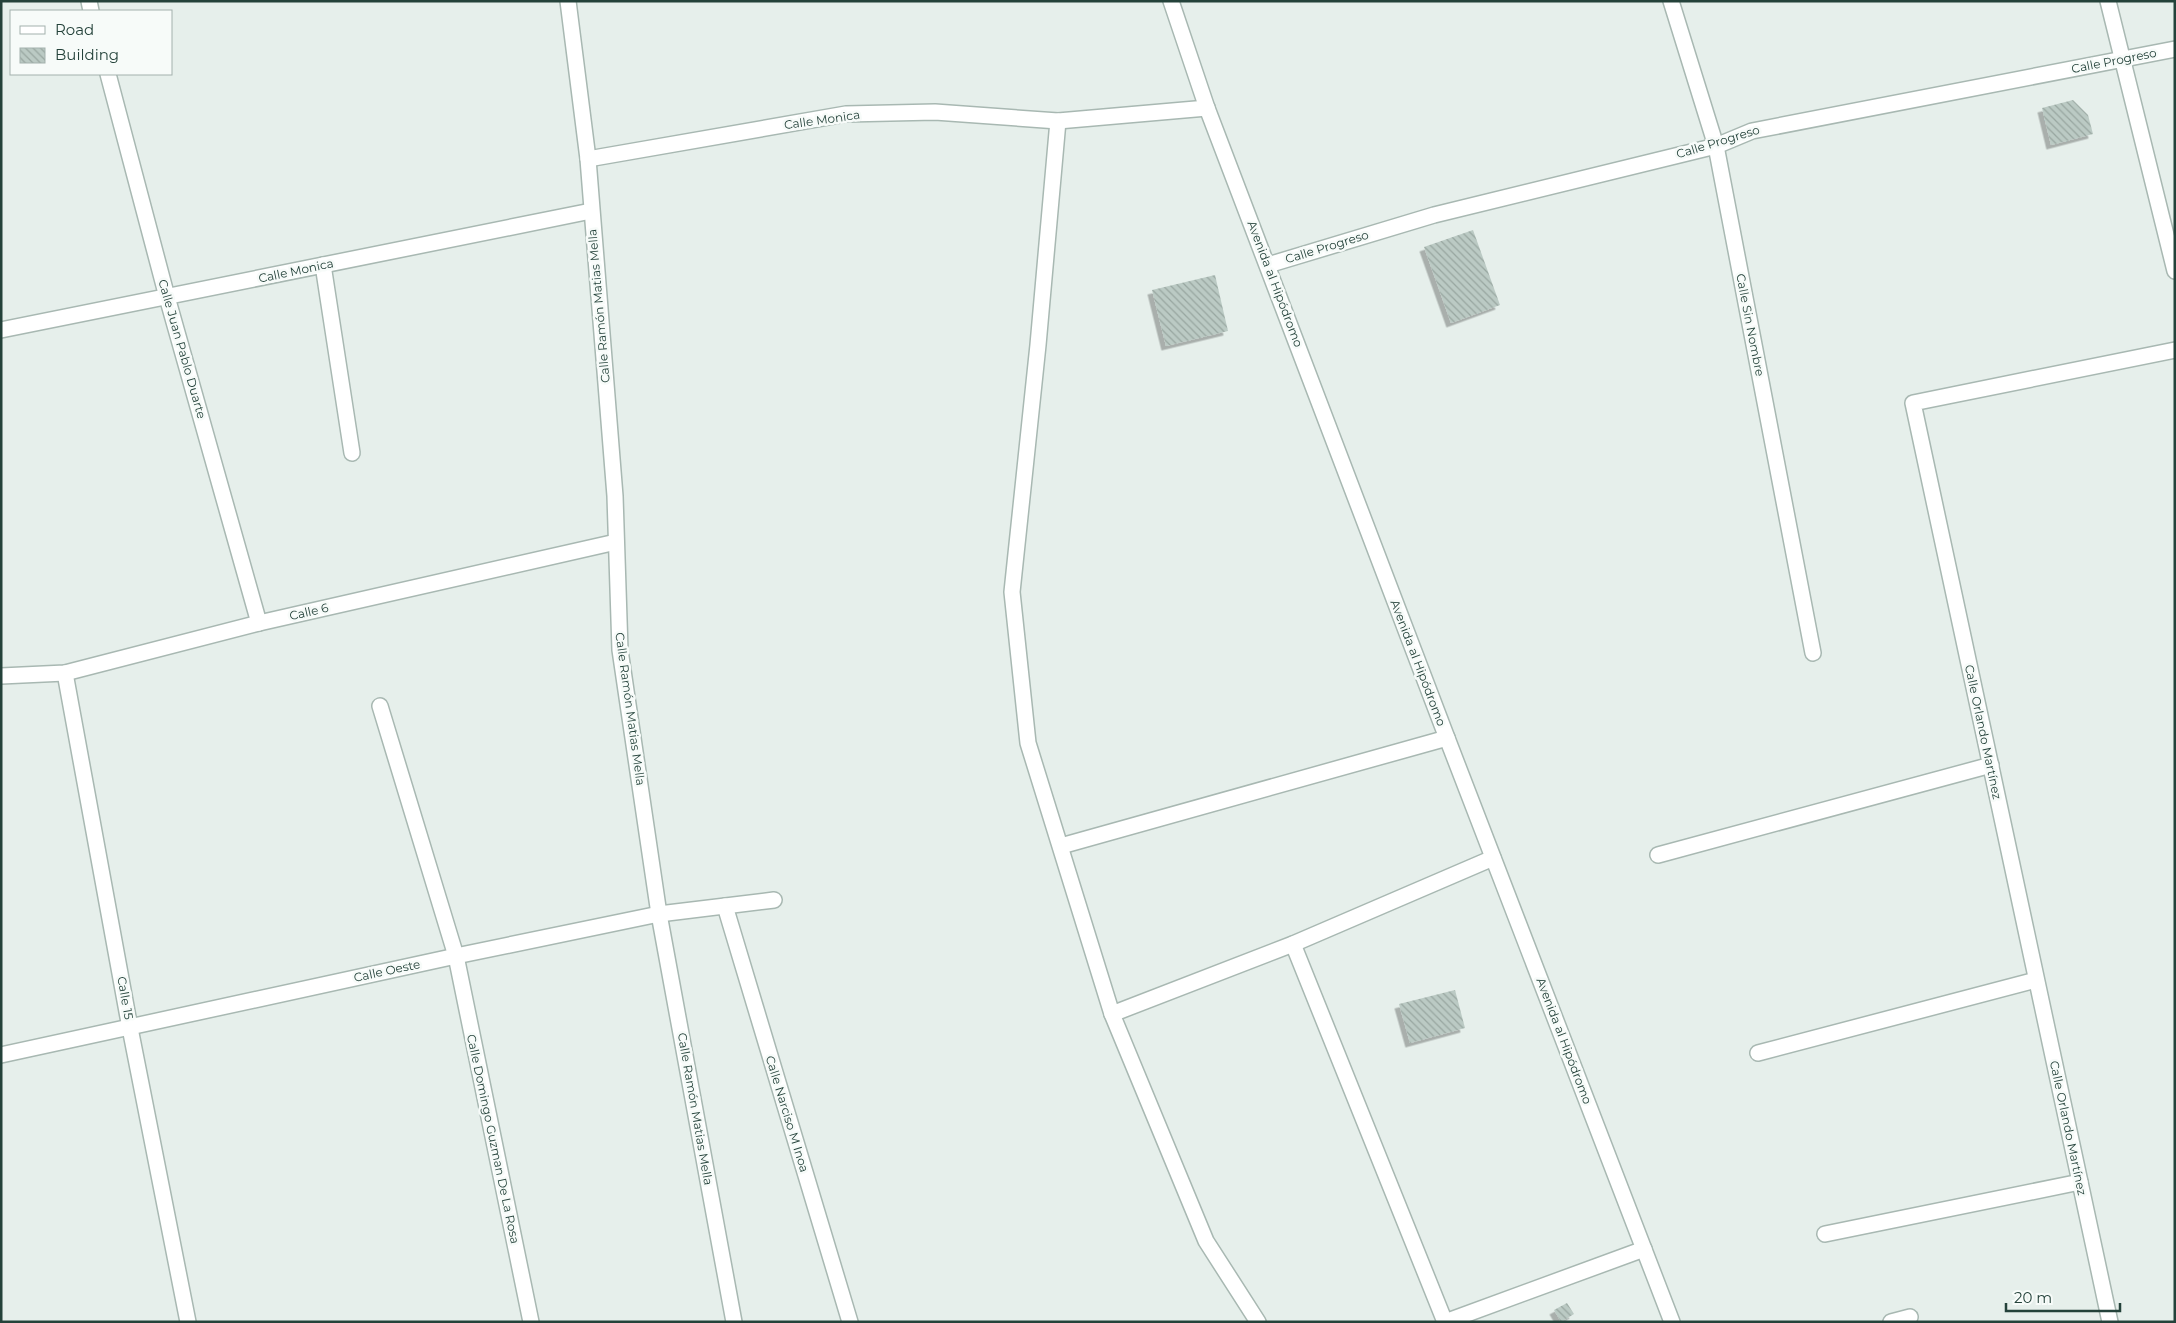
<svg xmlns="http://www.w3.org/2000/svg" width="2176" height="1323" font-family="Montserrat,sans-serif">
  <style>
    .building { fill: url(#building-back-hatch); filter: url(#shadow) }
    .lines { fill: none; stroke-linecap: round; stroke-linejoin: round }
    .lane-casing { stroke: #a8b8b2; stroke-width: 18 }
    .street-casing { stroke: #a8b8b2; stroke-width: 18 }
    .lane { stroke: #fff; stroke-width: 15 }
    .street { stroke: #fff; stroke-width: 15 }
    .labels { text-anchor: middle; stroke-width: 5; stroke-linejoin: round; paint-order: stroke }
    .street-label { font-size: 12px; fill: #24423a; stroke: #f7fbf9 }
  </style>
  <defs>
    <pattern id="building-back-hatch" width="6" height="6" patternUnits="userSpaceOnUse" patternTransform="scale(1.25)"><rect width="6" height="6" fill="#bbcac4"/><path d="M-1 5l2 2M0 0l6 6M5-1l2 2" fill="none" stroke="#98a6a0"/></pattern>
    <filter id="shadow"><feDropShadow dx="-4.5" dy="4.5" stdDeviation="0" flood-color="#0004"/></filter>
  </defs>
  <rect width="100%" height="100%" fill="#e6efeb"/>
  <g class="building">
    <polygon points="2073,100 2088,115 2093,134 2051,145 2042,108"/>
    <polygon points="1473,230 1500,305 1451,323 1424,247"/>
    <polygon points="1215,275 1228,331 1166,346 1152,290"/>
    <polygon points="1455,990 1465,1028 1410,1043 1399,1004"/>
    <polygon points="1567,1303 1574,1314 1561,1322 1554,1310"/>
  </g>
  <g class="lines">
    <g class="lane-casing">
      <g id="lane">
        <polyline points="1658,855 1991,765"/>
        <polyline points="1758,1053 2036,980"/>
        <polyline points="1825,1234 2080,1182"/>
        <polyline points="1891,1322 1910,1317"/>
      </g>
    </g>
    <g class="street-casing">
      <g id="street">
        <polyline points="89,1 91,11"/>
        <polyline points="568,1 588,159 615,496 620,650 659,914 734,1322"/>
        <polyline points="1171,1 1207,108 1447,738 1672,1322"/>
        <polyline points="1671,1 1716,146 1813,653"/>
        <polyline points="2108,1 2175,271"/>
        <polyline points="108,74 167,297 259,623"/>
        <polyline points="1058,121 1038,345 1012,592 1028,743 1112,1014 1206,1241 1258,1322"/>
        <polyline points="588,159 846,114 935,112 1058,121 1207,108"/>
        <polyline points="323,265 352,453"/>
        <polyline points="1268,265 1434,215 1716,146 1752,131 2175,49"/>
        <polyline points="1,330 591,211"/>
        <polyline points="65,673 130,1028 188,1322"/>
        <polyline points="1,676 65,673 259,623 616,542"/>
        <polyline points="380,706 456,956 531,1322"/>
        <polyline points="1061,846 1447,738"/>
        <polyline points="725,906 850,1322"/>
        <polyline points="1293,944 1445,1322"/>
        <polyline points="1112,1014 1293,944 1493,858"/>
        <polyline points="1,1055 456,956 659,914 774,900"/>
        <polyline points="1445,1322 1644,1249"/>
        <polyline points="2110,1322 1913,403 2175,350"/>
      </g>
    </g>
    <use href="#lane" class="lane"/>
    <use href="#street" class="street"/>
  </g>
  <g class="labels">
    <g class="street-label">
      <text transform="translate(2114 61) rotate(-11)" y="4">Calle Progreso</text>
      <text transform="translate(822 120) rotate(-8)" y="4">Calle Monica</text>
      <text transform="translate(1718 142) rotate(-17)" y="4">Calle Progreso</text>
      <text transform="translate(1327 247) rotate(-17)" y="4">Calle Progreso</text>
      <text transform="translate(296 271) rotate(-12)" y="4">Calle Monica</text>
      <text transform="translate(1275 284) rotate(69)" y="4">Avenida al Hipódromo</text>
      <text transform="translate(599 306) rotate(-95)" y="4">Calle Ramón Matias Mella</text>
      <text transform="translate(1750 325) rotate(79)" y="4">Calle Sin Nombre</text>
      <text transform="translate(182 349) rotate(74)" y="4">Calle Juan Pablo Duarte</text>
      <text transform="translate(309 612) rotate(-13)" y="4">Calle 6</text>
      <text transform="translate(1418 663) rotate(69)" y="4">Avenida al Hipódromo</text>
      <text transform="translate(630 709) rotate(82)" y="4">Calle Ramón Matias Mella</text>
      <text transform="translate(1983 732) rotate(78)" y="4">Calle Orlando Martínez</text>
      <text transform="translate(387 971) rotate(-12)" y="4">Calle Oeste</text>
      <text transform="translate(125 998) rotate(80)" y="4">Calle 15</text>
      <text transform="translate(1564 1041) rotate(69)" y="4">Avenida al Hipódromo</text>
      <text transform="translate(695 1109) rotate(80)" y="4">Calle Ramón Matias Mella</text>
      <text transform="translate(787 1114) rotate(73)" y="4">Calle Narciso M Inoa</text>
      <text transform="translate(2068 1128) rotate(78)" y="4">Calle Orlando Martínez</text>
      <text transform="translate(493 1139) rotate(78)" y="4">Calle Domingo Guzman De La Rosa</text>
    </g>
  </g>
  <rect width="2176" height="1323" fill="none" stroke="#24423a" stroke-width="5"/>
  <rect x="10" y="10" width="162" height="65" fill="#f7fbf9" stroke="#a3b1ad"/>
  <rect x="20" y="26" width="25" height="8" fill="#ffffff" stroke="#a3b1ad"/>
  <text x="55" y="35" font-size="15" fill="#24423a">Road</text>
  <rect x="20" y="48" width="25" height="15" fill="url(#building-back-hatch)" stroke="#a3b1ad"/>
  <text x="55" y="60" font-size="15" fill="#24423a">Building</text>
  <path d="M2006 1303v8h114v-8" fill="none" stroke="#24423a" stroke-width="2.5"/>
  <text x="2014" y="1303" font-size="15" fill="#24423a" stroke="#f7fbf9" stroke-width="4" paint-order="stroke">20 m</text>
</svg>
